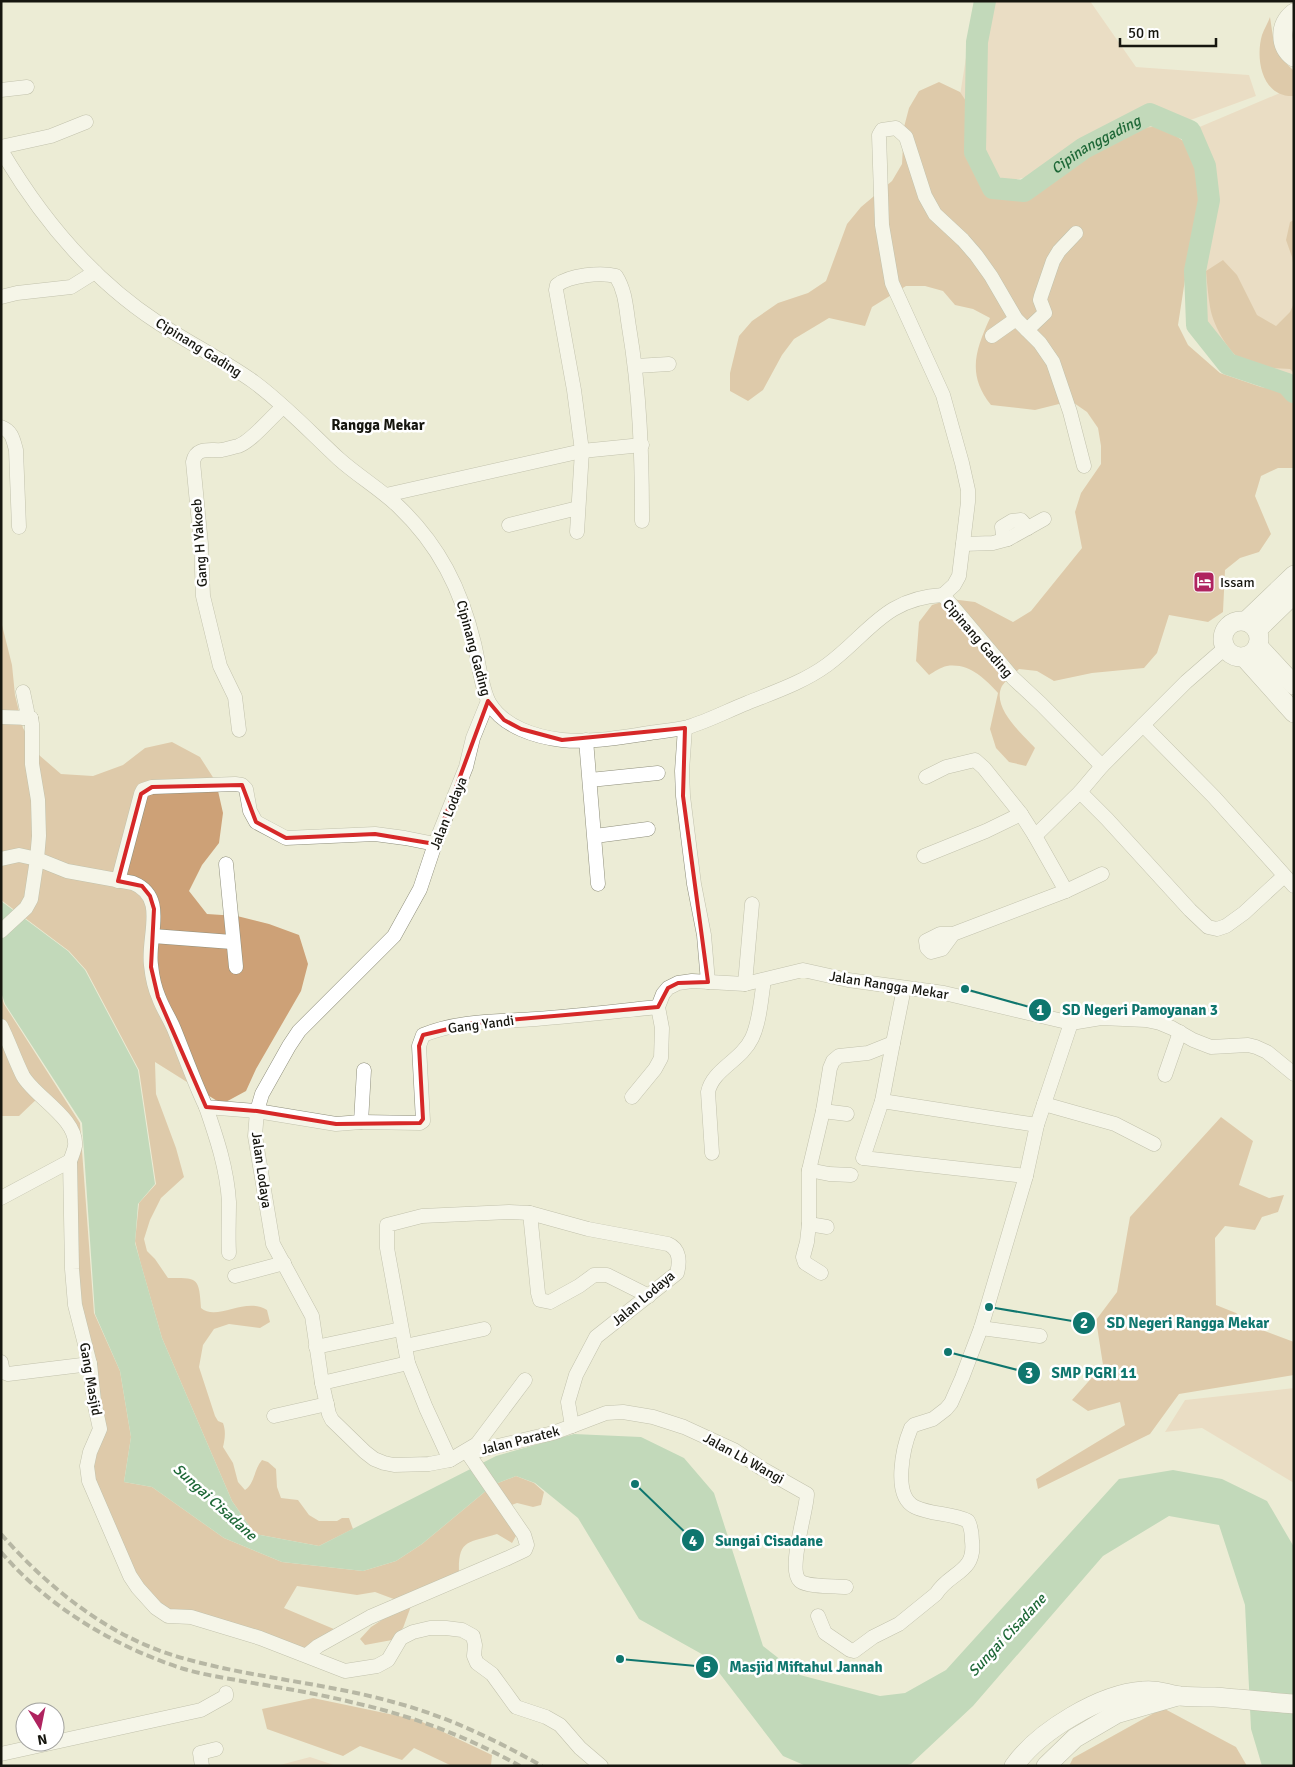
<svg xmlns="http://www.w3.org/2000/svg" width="1295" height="1767" font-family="Signika,sans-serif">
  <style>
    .green { fill: #e7cbb0 }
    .forest { fill: #cda177 }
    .water { fill: #8fc19a }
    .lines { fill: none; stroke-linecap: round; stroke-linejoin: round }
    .river { stroke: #8fc19a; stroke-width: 22 }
    .street-casing { stroke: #8e8e7b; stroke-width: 15 }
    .secondary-casing { stroke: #8e8e7b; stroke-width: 20 }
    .street { stroke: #fff; stroke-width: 14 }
    .secondary { stroke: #fff; stroke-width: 19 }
    .rail { stroke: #777769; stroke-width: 4; stroke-dasharray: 8 4; stroke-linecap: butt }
    .marked { fill: none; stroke: #d62828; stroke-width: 4; stroke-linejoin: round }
    .labels { text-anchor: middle; stroke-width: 5; stroke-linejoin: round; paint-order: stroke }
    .street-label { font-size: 14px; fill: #16160f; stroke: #fff }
    .poi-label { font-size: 14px; fill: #16160f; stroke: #fff; text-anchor: start }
    .water-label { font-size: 15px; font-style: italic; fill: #1e6837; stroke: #fff }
    .neighbourhood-label { font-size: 15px; font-weight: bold; fill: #16160f; stroke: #fff }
    .leader { fill: none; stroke: #0f766e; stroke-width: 2 }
    .callout-dot { fill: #0f766e; stroke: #fff; stroke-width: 2 }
    .mark-label { font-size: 15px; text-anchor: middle; font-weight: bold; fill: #fff }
    .callout-label { font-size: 15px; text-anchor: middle; font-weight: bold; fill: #0f766e; stroke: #fff; stroke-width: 5; stroke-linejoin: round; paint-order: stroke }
  </style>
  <rect width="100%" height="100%" fill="#ececd6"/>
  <g class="green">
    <polygon points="975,1 1090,1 1136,67 1249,75 1256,96 1057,169 984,188 953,139"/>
    <polygon points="1294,87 1294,403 1237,368 1196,306 1208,207 1190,131"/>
    <polygon points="1294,1388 1294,1483 1202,1428 1165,1432 1185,1400"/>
    <polygon points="310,1757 337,1766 276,1766"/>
  </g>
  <g class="forest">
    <path d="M1270,17L1273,37L1280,57L1294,71V96C1262,98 1255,59 1262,35C1264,29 1268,23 1270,17Z"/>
    <path d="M939,82L960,92L972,110L975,152L982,170L993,188L1012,196L1032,188L1101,137L1142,128L1162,126L1193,148L1205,166L1210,187L1208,207L1187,267L1178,325L1188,345L1220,373L1261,387L1283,391L1294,386V468H1278L1261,476L1255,496L1271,534L1259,552L1240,558L1225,570L1223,612L1208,622L1169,615L1157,653L1144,668L1092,673L1054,681L1037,671L1019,669C1014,674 1006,680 1002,686C991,707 1022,734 1035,748L1026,766L1009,762L996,748L990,729L998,693C984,678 969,663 947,666C941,667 934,672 929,675L916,661L919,622L932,605L951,599L975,602L1013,622L1031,611L1082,548L1075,512L1081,493L1101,464V446L1098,428L1087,412L1071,401L1035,410L991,405C967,375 975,351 990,318L973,309L955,305L943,291L925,286H906L872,307L865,326L829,318L794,339L782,355L763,390L748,401L730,391V373L739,336L752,321L778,303L808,293L826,281L847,224L861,207L892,181L902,164L904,127L909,108L919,91Z"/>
    <polygon points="1294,220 1294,268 1292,257 1286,240 1290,222"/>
    <path d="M1223,260L1237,275L1257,315L1276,326L1290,312L1294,303V373L1290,369C1279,368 1260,369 1251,366C1231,359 1213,326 1210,307C1208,295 1207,283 1206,271Z"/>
    <path d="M1,621L12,665L15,695L23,728L39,755L61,774L93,776L123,765L145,748L172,742L200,757L216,782L223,813L219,843L202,865L189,891L207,914L237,916L269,924L299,935L308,964L301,991L256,1069L246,1091L222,1104L155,1062L156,1094L176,1148L184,1177L161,1198L150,1220L144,1239L147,1251L155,1259L168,1278C198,1278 199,1277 201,1308C217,1322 245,1296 267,1310L270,1322L260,1328L229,1324L214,1329L203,1345L199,1367L215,1416L218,1421L223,1423C226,1431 225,1439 223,1447L233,1463L238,1482L245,1490C255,1483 254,1469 262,1460L268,1462L276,1469L277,1487L281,1498L298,1500L309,1515L319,1521H337L342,1518H349L353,1529L319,1546L255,1534L232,1501L162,1338L140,1261L135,1241L139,1203L156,1184L139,1070L86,970L69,951L1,900Z"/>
    <path d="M1,995L4,1004L80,1123L94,1313L120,1371L131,1437L124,1482L152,1487L224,1538L282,1562L363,1571L396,1561L422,1544L493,1485L516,1476L534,1483L544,1492L541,1505L533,1507L517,1503L509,1506V1513L516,1536L512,1543L497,1534C468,1543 458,1539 459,1573L414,1598L403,1628L392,1640L365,1645L360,1639L371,1627L391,1614L399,1601L375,1592L357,1595L297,1586L284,1608L341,1632L307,1655L168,1616L138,1588L89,1481L100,1429L75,1305V1144L40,1096L19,1116H1Z"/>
    <polygon points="1221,1117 1253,1141 1239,1185 1269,1198 1284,1195 1278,1212 1262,1217 1255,1230 1225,1226 1215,1238 1216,1305 1236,1313 1249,1325 1294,1342 1294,1375 1179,1394 1150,1434 1038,1489 1036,1479 1125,1425 1120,1402 1088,1411 1072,1400 1103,1365 1096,1320 1117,1292 1130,1217"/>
    <polygon points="313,1698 418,1720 492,1755 491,1766 452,1766 414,1748 402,1760 360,1746 343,1756 267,1729 262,1709"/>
    <polygon points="1163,1708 1236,1747 1247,1766 1069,1766 1073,1758"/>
  </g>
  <polygon class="water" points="1,901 68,951 85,970 138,1070 155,1184 138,1204 135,1243 162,1338 232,1501 255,1534 319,1546 496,1456 574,1434 641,1437 684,1458 714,1493 763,1646 800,1675 880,1696 905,1693 946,1670 1119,1479 1173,1470 1222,1479 1267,1501 1294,1547 1294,1766 1262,1766 1251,1729 1245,1605 1219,1525 1169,1516 1103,1556 973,1706 911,1764 904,1766 806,1766 783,1756 707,1657 639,1619 578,1518 535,1483 516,1476 493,1485 422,1544 396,1561 363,1571 282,1562 224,1538 152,1487 124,1482 131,1437 120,1371 95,1314 82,1123 5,1004 1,992"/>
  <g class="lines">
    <path class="river" id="s1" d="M985,1L977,42L975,152L993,188L1024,191L1084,148L1150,114L1190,131L1205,166L1209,200L1195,271L1197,325L1228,364L1287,384L1294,392"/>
    <g class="street-casing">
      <g id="street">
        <polyline points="1,90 27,87"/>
        <polyline points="1,147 51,136 86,122"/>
        <path d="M1,150C41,218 90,278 157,322C189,343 223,360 254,382C284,404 312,434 339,459C358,476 380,489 398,506C439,545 461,589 474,643C478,659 482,692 490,704C504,727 536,737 562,740C590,743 622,737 650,733C663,731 676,730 688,727C708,721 727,711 747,703C774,692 802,683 827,665C869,634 884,598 943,595"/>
        <polyline points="1,297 17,293 71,287 95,272"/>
        <polyline points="1027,330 1045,313 1040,300 1041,296 1053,261 1059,251 1076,233"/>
        <polyline points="992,336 1016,319"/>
        <polyline points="636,366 669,364"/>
        <path d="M1,427C12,431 13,439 16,450L19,527"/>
        <polyline points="386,495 582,451 642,445"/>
        <polyline points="509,525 578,508"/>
        <path d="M577,532L582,451L574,390L556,290L557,285C570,275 601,272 616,276C626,292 626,309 629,327C640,392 642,456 642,521"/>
        <polyline points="1008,539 1003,535 1002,527 1012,521 1021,520 1028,528"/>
        <polyline points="963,544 993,543 1008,539 1044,519"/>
        <polyline points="943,595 954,585 959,576 968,502 968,490 962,463 943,395 892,283 882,225 879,135 882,130 896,128 906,137 925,196 935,214 963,240 976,255 991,276 1016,319 1040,343 1053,362 1070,412 1084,466"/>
        <polyline points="943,595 1013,678 1041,704 1102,766"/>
        <polyline points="23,692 27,711 24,718 31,718"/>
        <polyline points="488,701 473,738 466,767 435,844 420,889 394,936 299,1031 289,1046 262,1094 257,1111 255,1136 273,1244 312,1316 322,1383 329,1414 332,1420 365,1452 374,1459 384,1463 394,1465 429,1464 450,1460 477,1444 525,1380"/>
        <polyline points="1,717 31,718"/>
        <path d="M31,718L32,724V764L38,800L39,836L37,859L67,871L133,883C168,897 147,937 151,965C152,975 155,989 159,998C163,1009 170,1019 174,1029C185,1056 194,1082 206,1107L257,1111L336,1124L361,1122L364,1070"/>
        <polyline points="1143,725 1214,797 1294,886"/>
        <polyline points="685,728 682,771 683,796 694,884 704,935 708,982"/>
        <path d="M239,730L235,697L220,666L203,596L201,544L193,462C196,446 211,451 222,450C227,449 233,447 238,446C251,442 271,417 283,407"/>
        <polyline points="586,740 598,884"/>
        <polyline points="590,780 658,773"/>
        <polyline points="1080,792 1107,819 1190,910 1208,927 1217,929 1226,926 1244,913 1284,876"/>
        <polyline points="1021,814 1035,836"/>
        <polyline points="595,836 648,829"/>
        <polyline points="924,856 986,831 1021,814 984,768 975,760 946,767 926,777"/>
        <polyline points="1,859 19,855 37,859 31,899 26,908 1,931"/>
        <polyline points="226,864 236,967"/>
        <polyline points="118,881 141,794 143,790 152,787 235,784 242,785 246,789 250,811 256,822 286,838 375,834 405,838 435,844"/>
        <polyline points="1066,891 1102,874"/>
        <polyline points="953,934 942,949 931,952 927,948 926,941 940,934 953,934 1066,891 1035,836 1080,792 1102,766 1186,682 1225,648"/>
        <polyline points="153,936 232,942"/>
        <polyline points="745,984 752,904"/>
        <path d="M1,1026C9,1042 15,1060 23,1076C35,1097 78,1119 75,1146C74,1151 72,1156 70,1161L72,1269L75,1305L90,1364L94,1401L100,1429L90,1452L87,1466L89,1481L130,1576L138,1588L156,1608L168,1616L191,1617L260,1638L345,1671L377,1666L388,1660L401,1638L413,1632L430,1628H446L462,1630L473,1636L475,1645L474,1656L477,1663L492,1674L516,1707L546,1717L560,1725L580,1748L601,1766"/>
        <polyline points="893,1043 882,1101 863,1158 1026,1176"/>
        <polyline points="1165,1075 1180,1032"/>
        <polyline points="632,1097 655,1069 661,1058 662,1028 658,1007 663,994 668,988 678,983 692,981 745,984 803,970 848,980 944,993 1071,1023 1101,1018 1146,1020 1160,1023 1172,1028 1193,1040 1211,1047 1248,1045 1256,1047 1267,1052 1294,1074"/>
        <polyline points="882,1101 1037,1125"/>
        <polyline points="1044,1104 1115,1124 1154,1144"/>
        <path d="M206,1107C217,1139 227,1169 229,1202C229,1219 228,1236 229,1253"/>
        <polyline points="823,1111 847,1114"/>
        <path d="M361,1122L420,1123L423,1121L419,1046L423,1035C460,1020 498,1022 536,1019C577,1016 618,1011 658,1007"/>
        <path d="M712,1153L708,1092C713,1069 741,1061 752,1038C760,1021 761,998 764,980"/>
        <polyline points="809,1170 829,1174 851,1175"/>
        <polyline points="1,1198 70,1161"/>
        <polyline points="530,1213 538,1293 540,1300 550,1302 579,1286 594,1275 607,1275 649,1296"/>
        <polyline points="809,1224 827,1227"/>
        <polyline points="821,1273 805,1263 803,1257 807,1242 809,1224 809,1170 823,1111 830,1068 833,1061 839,1056 868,1053 893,1043 904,988"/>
        <polyline points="235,1276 284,1263"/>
        <polyline points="981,1328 1040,1336"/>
        <polyline points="405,1346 484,1329"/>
        <polyline points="316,1347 401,1329"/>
        <polyline points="1,1362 3,1372 8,1374 90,1364"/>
        <polyline points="322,1383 408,1363"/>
        <polyline points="274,1416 327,1404"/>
        <polyline points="468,1453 553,1433 572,1426"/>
        <path d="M450,1460L426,1408L408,1363L387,1248V1225L422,1216L509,1212L530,1213L588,1229L668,1244C680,1249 680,1262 677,1273L596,1337L576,1375L568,1402L572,1426L606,1413L623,1412L653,1417L684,1427L734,1450L761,1468L807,1494C807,1510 787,1570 800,1581C807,1587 836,1586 846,1587"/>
        <path d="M818,1616L825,1633L850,1650L854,1651L873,1637L899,1624L936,1594C949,1572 976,1573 972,1541C972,1534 971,1527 968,1521C952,1513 932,1515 915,1507C892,1496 903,1447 911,1428L914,1425L933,1419L946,1409L951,1403L962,1378L981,1328L1026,1176L1037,1125L1071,1023"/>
        <polyline points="307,1655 318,1646 370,1617 508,1558 525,1550 527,1545 524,1535 467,1452"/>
        <polyline points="1,1754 201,1710 226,1696 226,1693"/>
        <polyline points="202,1766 200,1753 216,1749"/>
      </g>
    </g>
    <g class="secondary-casing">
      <g id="secondary">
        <path d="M1294,13C1279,25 1279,46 1294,57"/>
        <circle cx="1241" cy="639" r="18"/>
        <polyline points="1246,621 1294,575"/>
        <polyline points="1257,630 1294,594"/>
        <polyline points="1258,646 1294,685"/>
        <polyline points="1244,657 1294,713"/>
        <path d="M1014,1766C1039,1731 1100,1694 1143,1691C1159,1689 1165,1694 1180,1696C1191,1697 1203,1697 1214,1697C1241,1699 1267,1702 1294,1704"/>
        <polyline points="1046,1766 1075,1738 1116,1714 1178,1696"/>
      </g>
    </g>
    <use href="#street" class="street"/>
    <use href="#secondary" class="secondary"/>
    <g class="rail">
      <path d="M1,1534C50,1590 113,1640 186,1659C254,1678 325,1683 393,1702C446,1716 494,1739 542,1766"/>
      <path d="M1,1552C48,1607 115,1647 184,1669C204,1675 226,1678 247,1682C283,1688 319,1694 355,1703C413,1716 468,1737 520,1766"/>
    </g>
  </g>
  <path d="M0 0H1295V1767H0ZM488,701L504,720L521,729L562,740L685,728L683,796L708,982L678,983L668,988L658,1007L473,1023L423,1035L419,1046L423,1119L420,1123L336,1124L257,1111L206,1107L158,997L151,967L154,909L150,896L142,886L118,881L141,794L152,787L242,785L256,822L286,838L375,834L435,844Z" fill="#ececd6" fill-opacity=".55" fill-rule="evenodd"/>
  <path class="marked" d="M488,701L504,720L521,729L562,740L685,728L683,796L708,982L678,983L668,988L658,1007L473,1023L423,1035L419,1046L423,1119L420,1123L336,1124L257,1111L206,1107L158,997L151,967L154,909L150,896L142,886L118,881L141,794L152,787L242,785L256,822L286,838L375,834L435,844Z"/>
  <defs>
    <g id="hotel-square" transform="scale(1.125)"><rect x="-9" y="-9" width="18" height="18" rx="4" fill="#af235f" stroke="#fff"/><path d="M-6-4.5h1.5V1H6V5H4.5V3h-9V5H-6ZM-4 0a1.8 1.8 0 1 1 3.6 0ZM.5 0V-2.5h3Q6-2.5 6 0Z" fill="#fff"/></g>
  </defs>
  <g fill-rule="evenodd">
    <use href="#hotel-square" x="1204" y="582"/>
  </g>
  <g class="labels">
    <g class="street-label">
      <text transform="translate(199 347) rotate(32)" y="5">Cipinang Gading</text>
      <text transform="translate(199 543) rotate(-94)" y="5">Gang H Yakoeb</text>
      <text transform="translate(978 638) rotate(49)" y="5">Cipinang Gading</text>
      <text transform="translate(474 648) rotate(75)" y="5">Cipinang Gading</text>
      <text transform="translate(448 813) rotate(-68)" y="5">Jalan Lodaya</text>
      <text transform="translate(889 985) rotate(9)" y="5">Jalan Rangga Mekar</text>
      <text transform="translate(481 1024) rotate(-7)" y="5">Gang Yandi</text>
      <text transform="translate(262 1170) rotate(82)" y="5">Jalan Lodaya</text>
      <text transform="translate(643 1298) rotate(-40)" y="5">Jalan Lodaya</text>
      <text transform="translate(91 1379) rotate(80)" y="5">Gang Masjid</text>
      <text transform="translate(520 1440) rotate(-14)" y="5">Jalan Paratek</text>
      <text transform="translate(744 1458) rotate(29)" y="5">Jalan Lb Wangi</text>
    </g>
    <g class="poi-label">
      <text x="1220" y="587">Issam</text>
    </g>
    <g class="water-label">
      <text dy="5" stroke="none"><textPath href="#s1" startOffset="309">Cipinanggading</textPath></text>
      <text transform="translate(215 1502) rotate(42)" y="5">Sungai Cisadane</text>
      <text transform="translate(1007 1635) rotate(-47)" y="5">Sungai Cisadane</text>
    </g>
    <g class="neighbourhood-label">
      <text x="378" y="430">Rangga Mekar</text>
    </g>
  </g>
  <path class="leader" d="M965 989L1040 1010M989 1307L1084 1323M948 1352L1029 1373M635 1484L693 1540M620 1659L707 1667"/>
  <g class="callout-dot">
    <circle cx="965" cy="989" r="5"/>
    <circle cx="989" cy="1307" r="5"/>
    <circle cx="948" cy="1352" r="5"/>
    <circle cx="635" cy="1484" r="5"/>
    <circle cx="620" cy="1659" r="5"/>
    <circle cx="1040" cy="1010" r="12"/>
    <circle cx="1084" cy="1323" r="12"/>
    <circle cx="1029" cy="1373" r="12"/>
    <circle cx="693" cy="1540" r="12"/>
    <circle cx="707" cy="1667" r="12"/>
  </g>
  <g class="mark-label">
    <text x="1040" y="1015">1</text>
    <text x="1084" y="1328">2</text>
    <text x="1029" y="1378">3</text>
    <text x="693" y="1546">4</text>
    <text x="707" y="1672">5</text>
  </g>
  <g class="callout-label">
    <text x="1140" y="1015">SD Negeri Pamoyanan 3</text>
    <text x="1188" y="1328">SD Negeri Rangga Mekar</text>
    <text x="1094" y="1378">SMP PGRI 11</text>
    <text x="769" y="1546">Sungai Cisadane</text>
    <text x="806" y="1672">Masjid Miftahul Jannah</text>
  </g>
  <rect width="1295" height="1767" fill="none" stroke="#16160f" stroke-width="5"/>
  <g transform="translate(40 1727) rotate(170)"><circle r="24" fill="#ffffff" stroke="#a2a29f"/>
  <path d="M0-4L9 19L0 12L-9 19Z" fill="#af235f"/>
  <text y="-8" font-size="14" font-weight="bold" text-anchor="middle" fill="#16160f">N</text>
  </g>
  <path d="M1120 38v8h96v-8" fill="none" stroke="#16160f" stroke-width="2.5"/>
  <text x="1128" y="38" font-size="15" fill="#16160f" stroke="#ffffff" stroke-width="4" paint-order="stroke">50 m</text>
</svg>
